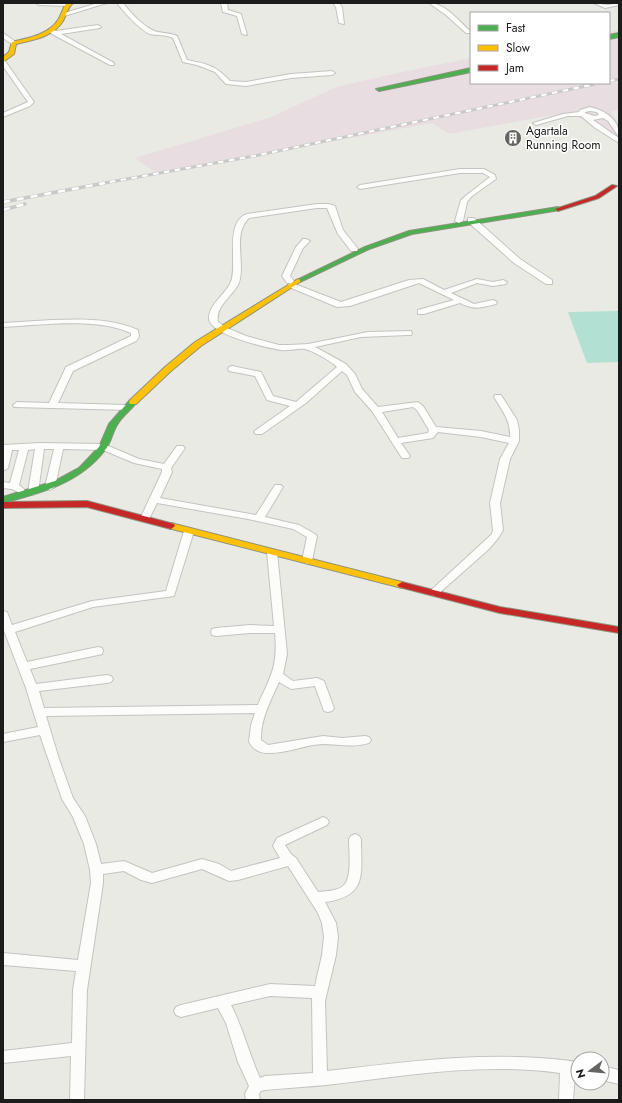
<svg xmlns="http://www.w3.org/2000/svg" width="622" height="1103" font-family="Jost,sans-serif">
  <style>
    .industrial { fill: #e8dee2 }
    .pitch { fill: #b2e0d3 }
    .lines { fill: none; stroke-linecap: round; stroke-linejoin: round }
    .street-casing { stroke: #c3c3c1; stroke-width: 2 }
    .fast-casing { stroke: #8e937e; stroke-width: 2 }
    .slow-casing { stroke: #8e937e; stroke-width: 2 }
    .jam-casing { stroke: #8e937e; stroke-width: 2 }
    .street { fill: #fcfcfb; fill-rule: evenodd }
    .fast { fill: #4caf50; fill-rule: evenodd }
    .slow { fill: #ffc107; fill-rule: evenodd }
    .jam { fill: #c62828; fill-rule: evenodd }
    .rail-far1-casing { stroke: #c9c9c8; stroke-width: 3 }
    .rail-casing { stroke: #c9c9c8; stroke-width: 3.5 }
    .rail-far1 { stroke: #fff; stroke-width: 2; stroke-dasharray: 5.5; stroke-linecap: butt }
    .rail { stroke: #fff; stroke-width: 2.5; stroke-dasharray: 7; stroke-linecap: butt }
    .labels { text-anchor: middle; stroke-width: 3; stroke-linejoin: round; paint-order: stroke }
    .far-poi-label { font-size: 12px; fill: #1c1c1c; stroke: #fff; text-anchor: start }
  </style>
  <rect width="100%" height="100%" fill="#eaeae5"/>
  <polygon class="industrial" points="619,30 619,110 611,112 619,123 619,141 575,116 566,113 449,134 432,123 157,174 135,158 271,117 336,87 397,73 471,58 471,83 609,83 609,32"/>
  <polygon class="pitch" points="619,311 619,362 587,363 568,312"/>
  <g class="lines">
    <g class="street-casing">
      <g id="street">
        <polygon points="36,3 70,3 71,4 68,6 39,5"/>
        <polygon points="98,3 107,3 64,16 61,14"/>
        <path d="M117,3H123C130,12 141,24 152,30C159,34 169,32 177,36L187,60C208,64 216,66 230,81L246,82L291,74L332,71L335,73L332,75L291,78L246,86L226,84L215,72L197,65L183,62L173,38C165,34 158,36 150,34C141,31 123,11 117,3Z"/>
        <polygon points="221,3 227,3 228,10 241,14 247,35 242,34 237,16 223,12"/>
        <polygon points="333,3 339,3 342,7 344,24 339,23 336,7"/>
        <path d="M429,3C445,3 459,21 470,31V33H466L446,15Z"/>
        <polygon points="594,3 608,5 619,3 619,5 605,8"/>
        <polygon points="98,25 101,27 100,28 61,34 114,63 114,65 110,65 52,34 49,31 52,29 56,31"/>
        <polygon points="3,33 16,42 16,44 12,44 3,38"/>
        <polygon points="3,60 5,61 34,102 30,106 3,117 3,113 28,102 3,66"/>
        <path d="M590,107C604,110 619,119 619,135L617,134L608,121L603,118L593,120L619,138V143L594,127L581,116H568L536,125L533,123L563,114L579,112L580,110ZM590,111L597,112L599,115L594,116L585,113V112Z"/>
        <polygon points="460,169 484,169 495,175 496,179 472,196 467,202 463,221 459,223 455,221 461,200 468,194 490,177 483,173 460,173 360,189 357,187 360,185"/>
        <path d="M317,204H329L335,206L343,230L358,249L357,251H351L338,234L327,208H317L249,218C231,235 247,265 238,285C231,297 215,307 218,322L227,328L246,336L279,345H289L308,344L368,332L411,331L412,333L411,335H408L361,337L315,347L346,364L355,374L362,389L378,407L418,402L423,406L436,427L481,431L510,437C511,421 502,410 494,397L495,395H501L517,420L519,430V441L510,459L500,503L503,530L499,537L489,549L437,595L433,596L428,593L492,534L493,530L490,503L500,459L509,443L481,437L438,432L433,438L401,443L410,456L408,458H402L372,411L355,392L347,375L342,371L306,403L262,434H256L254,432L256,430L290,406L267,400L255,376L229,371L228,369L229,367L232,366L261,372L273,396L296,402L337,367C331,361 313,351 305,349C298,348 289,351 281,350C267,348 208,334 209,318C209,305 224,295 230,284C234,276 233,266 233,257C233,244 231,219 247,214ZM413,407L417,410L429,430L428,433L398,438L382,412Z"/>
        <polygon points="468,218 474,218 520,259 552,280 552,284 546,284 514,263 468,222"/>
        <path d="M303,239H306L310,241L303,248L290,276L294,281L292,283L341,302L409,280L423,279L444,290L477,279L493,282L503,280L507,282L506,284L493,286L477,283L451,293L474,304L493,300L497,302L496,304C480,308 475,310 460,303L424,314H418V310L454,300L419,283L350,306L337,307L289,287L288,285L290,283H287L282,276L296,247Z"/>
        <path d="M52,320C81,319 111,318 138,330L139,337L136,341L73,371L58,403L126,405L130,408L129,410L14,407L13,405L17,402L49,403L66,367L131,336V333C95,317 42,325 3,327V323Z"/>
        <polygon points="40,443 104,444 139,459 164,464 177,446 183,446 185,448 171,468 172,472 160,498 256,515 275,485 281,485 283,487 265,517 299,525 315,534 317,536 312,561 307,564 302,561 307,537 293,529 248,519 157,503 148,521 142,521 140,519 162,472 162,469 134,463 103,450 63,449 55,487 50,490 45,487 54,449 44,449 38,492 33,495 28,492 35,449 28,450 19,485 25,490 20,493 12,489 3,488 3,482 10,483 19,450 12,450 8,468 3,471 3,445"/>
        <path d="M189,528L194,531L174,596L93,607L15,632L27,662L98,647L102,648L103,651L102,654L98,655L30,669L36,684L107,675L111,676L113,679L111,682L107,683L39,691L44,708L258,705C271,675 278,667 275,633H250L216,636L212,635L211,632L212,629L216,628L250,625L274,626L267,552L272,549L277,552L287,654L283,674L293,681L317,678L324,681L334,708L332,711L328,712L324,711L315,686L291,689L279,682C271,700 260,720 261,740L268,745L323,736L342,738L365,736L369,737L371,740L369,743C352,748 338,744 322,744C304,745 285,754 267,753C259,753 253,749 249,742L251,725L255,713L46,716L59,759L73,798L85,816L96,844L101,864L124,861L152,873L202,859L219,864L231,871L280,858L273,846L277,838L319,819L323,817L327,819L329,822L327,825L285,845L291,854L296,858L318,892C327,891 340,891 345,884C352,875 349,850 349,839L351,836L355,834L359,836L361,839C361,874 368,896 325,902L336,923L338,937L336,955L325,1001L327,1071C414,1061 490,1050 578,1062V1076L575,1075L573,1100H559L560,1073C482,1062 404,1076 326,1085C306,1087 285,1088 265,1090L261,1091L259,1094L260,1100H246L245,1094L249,1086L238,1062L226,1023L218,1008L181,1017L176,1015L174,1011L176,1007L181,1005L270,984L315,986L322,955L324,937L322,923L318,913L288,866L238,880L229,881L202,869L152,883L141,880L124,871L103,874V883L87,990L84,1100H70L71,1056L3,1063V1051L72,1043L73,990L76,971L3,965V953L78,960L91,883L90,870L84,844L73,817L62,799L40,735L3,742V734L38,727L26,688L3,628V611L7,612L12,625L92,601L166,591L184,531ZM270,996L312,998L313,1073L265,1076L260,1078C249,1054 243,1028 231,1005Z"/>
        <polygon points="602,1066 619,1070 619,1084 602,1080"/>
      </g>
    </g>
    <g class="fast-casing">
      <g id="fast">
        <polygon points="619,33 619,37 609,39 609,35"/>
        <polygon points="471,68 471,72 379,91 376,89"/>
        <polygon points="558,207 561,209 560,210 412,234 369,249 300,282 296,282 295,281 365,247 409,231"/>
        <path d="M130,400H133L137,402C131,410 122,416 117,425C112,433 111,443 105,450C80,483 41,493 3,503V497L55,481L79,468L99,447L109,424Z"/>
      </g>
    </g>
    <g class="slow-casing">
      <g id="slow">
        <path d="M66,3H73C68,7 66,15 63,21C53,37 33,40 16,44L14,54L3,62V57L9,52L12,42C28,38 48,35 58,20C61,15 63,9 66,3Z"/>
        <polygon points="298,279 300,280 300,282 201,346 171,371 136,404 130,404 129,402 130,400 165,367 195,342"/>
        <polygon points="171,523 402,582 407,585 402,588 168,528 167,526 168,524"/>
      </g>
    </g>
    <g class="jam-casing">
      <g id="jam">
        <polygon points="612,185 617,186 599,198 558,211 555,209 595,196"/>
        <polygon points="87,501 174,524 175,526 171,529 87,507 3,508 3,502"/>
        <polygon points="402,582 500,607 619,627 619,633 500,613 399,587 397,585"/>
      </g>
    </g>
    <use href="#street" class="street"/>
    <use href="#fast" class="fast"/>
    <use href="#slow" class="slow"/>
    <use href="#jam" class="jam"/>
    <g class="rail-far1-casing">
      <g id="rail-far1">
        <polyline points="609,81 619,79"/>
        <polyline points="99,184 254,156 600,83"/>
      </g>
    </g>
    <g class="rail-casing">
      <g id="rail">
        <polyline points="3,202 105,183"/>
        <polyline points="3,210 25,204"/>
      </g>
    </g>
    <use href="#rail-far1" class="rail-far1"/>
    <use href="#rail" class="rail"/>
  </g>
  <defs>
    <g id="building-disc" transform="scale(0.9)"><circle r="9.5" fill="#646462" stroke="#fff"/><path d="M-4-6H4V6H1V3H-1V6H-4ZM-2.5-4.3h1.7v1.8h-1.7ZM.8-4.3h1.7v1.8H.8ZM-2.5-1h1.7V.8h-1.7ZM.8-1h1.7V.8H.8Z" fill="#fff"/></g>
  </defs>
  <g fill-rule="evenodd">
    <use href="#building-disc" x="513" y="138"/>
  </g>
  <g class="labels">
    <g class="far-poi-label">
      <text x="526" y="135">Agartala<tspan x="526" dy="14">Running Room</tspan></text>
    </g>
  </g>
  <rect width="622" height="1103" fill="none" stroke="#1c1c1c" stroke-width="8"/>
  <rect x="470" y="12" width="140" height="72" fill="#ffffff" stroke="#a4a4a4"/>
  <rect x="478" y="25" width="20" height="6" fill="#4caf50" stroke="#a4a4a4"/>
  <text x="506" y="32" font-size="12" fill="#1c1c1c">Fast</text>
  <rect x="478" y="45" width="20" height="6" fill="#ffc107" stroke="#a4a4a4"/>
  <text x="506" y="52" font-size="12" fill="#1c1c1c">Slow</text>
  <rect x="478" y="65" width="20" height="6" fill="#c62828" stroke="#a4a4a4"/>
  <text x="506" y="72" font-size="12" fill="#1c1c1c">Jam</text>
  <g transform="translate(590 1071) rotate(254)"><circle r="19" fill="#ffffff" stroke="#a4a4a4"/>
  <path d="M0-3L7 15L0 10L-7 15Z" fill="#646462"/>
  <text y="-6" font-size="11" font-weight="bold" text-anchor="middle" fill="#1c1c1c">N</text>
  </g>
</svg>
